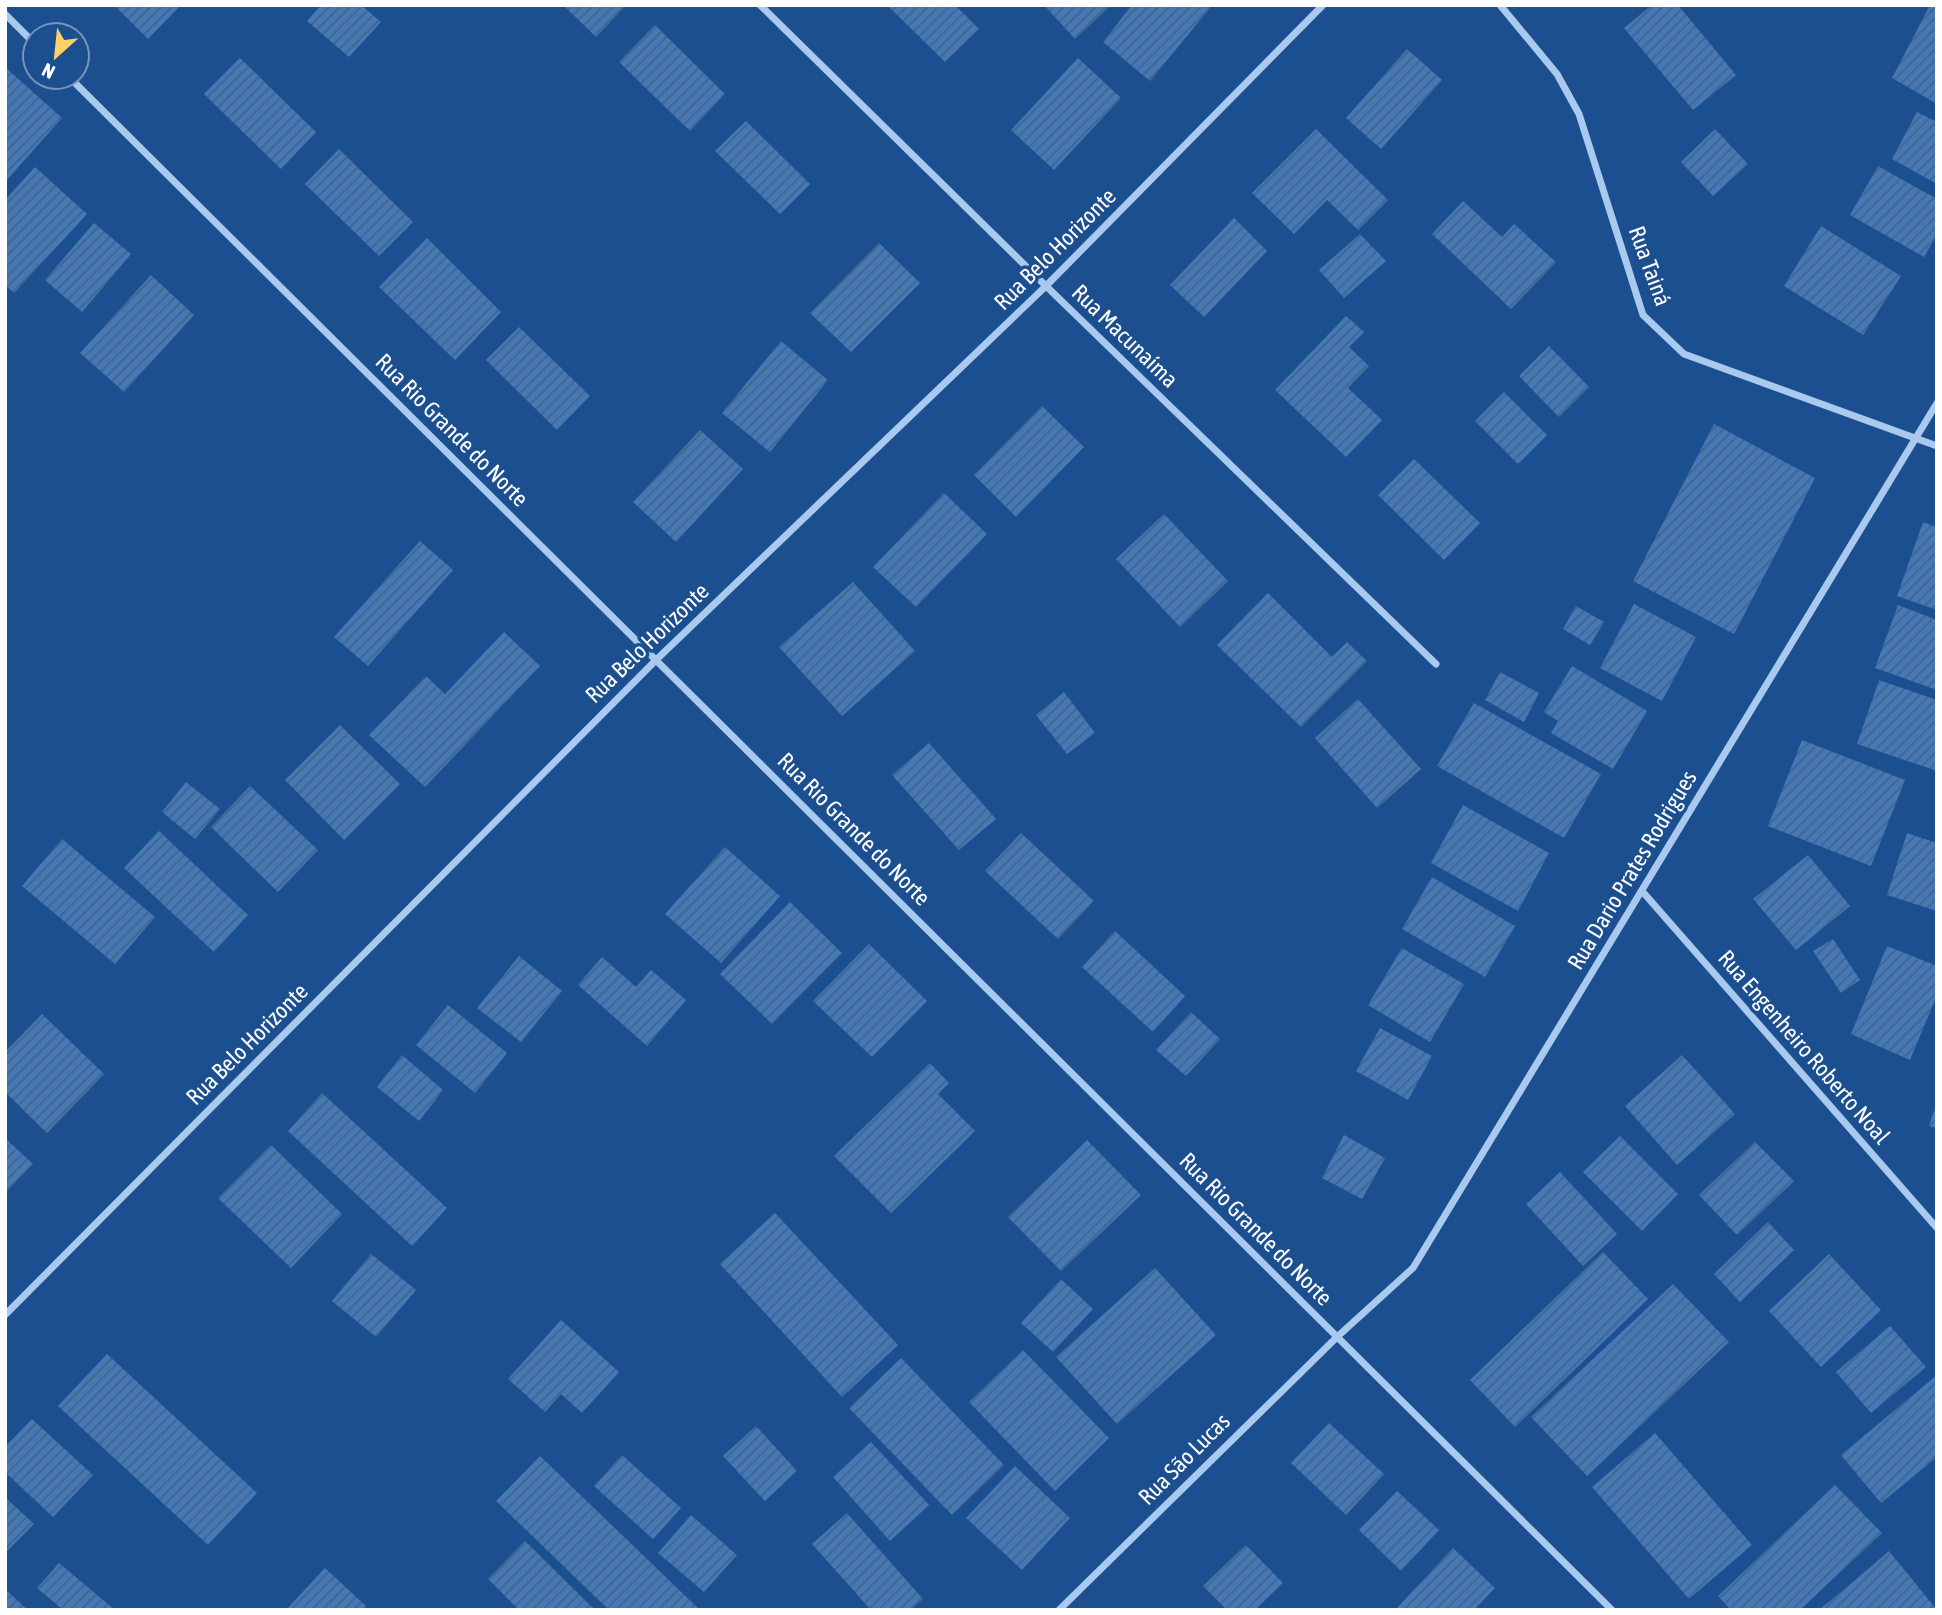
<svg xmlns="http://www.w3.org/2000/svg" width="1942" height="1615" font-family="'Asap Condensed',sans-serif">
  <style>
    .building { fill: url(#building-hatch) }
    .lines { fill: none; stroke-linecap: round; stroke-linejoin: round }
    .minor { stroke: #a9c9ee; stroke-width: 7 }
    .labels { text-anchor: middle; stroke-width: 7; stroke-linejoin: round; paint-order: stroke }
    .street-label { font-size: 23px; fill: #fff; stroke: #1b4f8f }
  </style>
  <defs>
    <pattern id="building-hatch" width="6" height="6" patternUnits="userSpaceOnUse" patternTransform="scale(1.75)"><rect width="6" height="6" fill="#4478b7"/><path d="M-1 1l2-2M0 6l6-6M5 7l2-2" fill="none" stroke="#486282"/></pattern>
  </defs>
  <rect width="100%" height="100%" fill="#1b4f8f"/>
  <g class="building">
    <polygon points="114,5 181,5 148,39"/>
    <polygon points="321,5 361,5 381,22 349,57 307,21"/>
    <polygon points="563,5 626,5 596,37"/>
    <polygon points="887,5 955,5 979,29 945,62"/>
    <polygon points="1044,5 1111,5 1075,39"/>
    <polygon points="1132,5 1206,5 1210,8 1150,81 1103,42"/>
    <polygon points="1652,5 1678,5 1736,75 1693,110 1624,28"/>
    <polygon points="1930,5 1937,5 1937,104 1892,78"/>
    <polygon points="655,25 725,94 690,131 619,62"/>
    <polygon points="1407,49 1442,80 1381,149 1346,118"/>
    <polygon points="240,58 316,132 281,169 204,94"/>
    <polygon points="1078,58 1121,98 1054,170 1011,130"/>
    <polygon points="5,67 62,118 5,182"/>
    <polygon points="1917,112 1937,122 1937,184 1892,159"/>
    <polygon points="746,121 810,184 780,214 715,151"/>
    <polygon points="1316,129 1388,200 1358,230 1327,200 1294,234 1252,193"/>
    <polygon points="1715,129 1748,164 1713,196 1681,162"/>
    <polygon points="339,149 413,222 379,256 305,184"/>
    <polygon points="1878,166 1937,199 1937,234 1924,257 1850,215"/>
    <polygon points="35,167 87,214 14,293 5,285 5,200"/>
    <polygon points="1463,201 1502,237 1514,224 1556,262 1511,309 1432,234"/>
    <polygon points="1234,218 1267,251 1204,317 1170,285"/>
    <polygon points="94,223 131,254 82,312 45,280"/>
    <polygon points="1821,226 1901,276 1863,335 1784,286"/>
    <polygon points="1360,234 1386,261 1344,298 1319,270"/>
    <polygon points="427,238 501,312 455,360 379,287"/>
    <polygon points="879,243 920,283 851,352 810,313"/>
    <polygon points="151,275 194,315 124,392 80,353"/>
    <polygon points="1346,316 1364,332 1349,347 1369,366 1348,388 1382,420 1346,457 1275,390"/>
    <polygon points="519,327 590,396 557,430 486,360"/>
    <polygon points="781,341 828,380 770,452 722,413"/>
    <polygon points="1549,346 1589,387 1559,417 1519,376"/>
    <polygon points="1504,392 1547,435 1518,464 1475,421"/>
    <polygon points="1042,406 1084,447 1016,517 974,475"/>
    <polygon points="1714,424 1815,478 1734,634 1633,581"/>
    <polygon points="700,430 743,469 676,542 633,502"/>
    <polygon points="1414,459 1480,523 1444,560 1378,495"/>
    <polygon points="944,493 987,534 916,607 873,567"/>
    <polygon points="1164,514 1228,581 1180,627 1116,559"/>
    <polygon points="1923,522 1937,527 1937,610 1897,596"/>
    <polygon points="420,541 453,570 368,666 334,637"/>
    <polygon points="853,582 915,651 842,716 779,647"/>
    <polygon points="1268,593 1332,657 1347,642 1367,661 1301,727 1217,645"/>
    <polygon points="1634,604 1696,637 1662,701 1600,668"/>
    <polygon points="1898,605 1937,620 1937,690 1875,668"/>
    <polygon points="1576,606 1604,622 1590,645 1563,629"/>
    <polygon points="504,632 540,666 425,787 369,735 426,676 445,694"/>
    <polygon points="1572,666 1647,711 1613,769 1551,733 1558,721 1544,712"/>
    <polygon points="1500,672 1539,693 1524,722 1485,700"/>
    <polygon points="1879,680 1937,700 1937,771 1857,744"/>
    <polygon points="1064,692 1095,733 1067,754 1036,715"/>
    <polygon points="1358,699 1421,769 1377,808 1315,738"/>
    <polygon points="1474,703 1601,774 1564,838 1437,766"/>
    <polygon points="340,725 400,784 344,840 285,780"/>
    <polygon points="1802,740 1905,780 1871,866 1768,826"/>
    <polygon points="929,743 996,819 959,850 892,775"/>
    <polygon points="186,782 220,809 195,839 162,812"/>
    <polygon points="250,786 318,850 278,892 211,827"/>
    <polygon points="1463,805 1549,853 1518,911 1431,863"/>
    <polygon points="159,831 248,915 214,952 124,868"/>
    <polygon points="1021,833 1094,901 1058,939 985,871"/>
    <polygon points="1907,833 1937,843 1937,911 1887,895"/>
    <polygon points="62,839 155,917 115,964 22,886"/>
    <polygon points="725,847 780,896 721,963 665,914"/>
    <polygon points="1808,855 1850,906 1796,950 1753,899"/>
    <polygon points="1432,877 1515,926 1485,977 1402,929"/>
    <polygon points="790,902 842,953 772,1024 720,974"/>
    <polygon points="1115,931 1185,996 1153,1032 1082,967"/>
    <polygon points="1833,939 1860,980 1841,993 1813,951"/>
    <polygon points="869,944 927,1001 872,1057 813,1001"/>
    <polygon points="1887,946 1937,966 1937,995 1910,1060 1851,1034"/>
    <polygon points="1402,948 1464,984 1430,1042 1368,1005"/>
    <polygon points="519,956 562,991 521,1042 477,1008"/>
    <polygon points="602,957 636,987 651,970 686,1000 647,1046 578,985"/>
    <polygon points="448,1005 507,1053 475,1093 416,1045"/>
    <polygon points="1191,1012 1220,1039 1186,1076 1156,1050"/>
    <polygon points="42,1014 104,1074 47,1133 5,1092 5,1052"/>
    <polygon points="1380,1028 1432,1056 1408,1100 1356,1071"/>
    <polygon points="402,1055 443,1090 419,1121 377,1087"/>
    <polygon points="1682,1055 1735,1114 1677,1165 1625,1106"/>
    <polygon points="930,1063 949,1083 938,1094 975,1131 891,1213 834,1156"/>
    <polygon points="322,1093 447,1208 412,1246 288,1131"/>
    <polygon points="1937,1101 1937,1128 1929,1126"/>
    <polygon points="1344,1135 1385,1158 1362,1199 1322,1178"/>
    <polygon points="1620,1136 1678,1194 1642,1231 1583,1172"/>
    <polygon points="5,1138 33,1164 5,1193"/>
    <polygon points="1087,1140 1141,1195 1061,1271 1008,1217"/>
    <polygon points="1755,1142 1794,1181 1737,1235 1699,1195"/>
    <polygon points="271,1145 342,1214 291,1268 218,1198"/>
    <polygon points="1560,1172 1617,1234 1583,1266 1526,1204"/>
    <polygon points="775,1213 898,1345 842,1397 720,1264"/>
    <polygon points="1768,1222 1794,1250 1740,1302 1714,1274"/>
    <polygon points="1603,1252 1648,1299 1515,1427 1470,1380"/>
    <polygon points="371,1254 416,1290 376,1337 332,1301"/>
    <polygon points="1829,1254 1881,1310 1821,1367 1769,1311"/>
    <polygon points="1155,1268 1216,1335 1117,1424 1056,1357"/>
    <polygon points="1061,1279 1093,1309 1053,1352 1021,1323"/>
    <polygon points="1673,1284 1729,1342 1587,1476 1531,1417"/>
    <polygon points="561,1320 619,1372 582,1413 561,1394 545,1412 508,1379"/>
    <polygon points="1890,1326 1926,1367 1871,1413 1836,1372"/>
    <polygon points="1023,1350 1109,1438 1055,1491 969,1402"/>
    <polygon points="107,1354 257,1493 208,1545 58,1406"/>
    <polygon points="901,1358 1004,1465 952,1515 849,1408"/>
    <polygon points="1937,1375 1937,1457 1881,1503 1841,1455"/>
    <polygon points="32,1419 93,1475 53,1517 5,1472 5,1447"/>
    <polygon points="1329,1423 1384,1474 1346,1515 1291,1463"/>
    <polygon points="756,1426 797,1471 765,1501 723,1456"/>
    <polygon points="1655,1433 1752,1545 1689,1599 1592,1487"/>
    <polygon points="871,1442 929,1505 890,1541 833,1477"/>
    <polygon points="622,1455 681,1508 653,1539 594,1486"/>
    <polygon points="540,1456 700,1610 609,1610 496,1501"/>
    <polygon points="1015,1466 1070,1518 1022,1570 966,1518"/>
    <polygon points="1835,1485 1882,1533 1800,1610 1731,1610 1718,1596"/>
    <polygon points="1397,1491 1439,1530 1401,1571 1359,1530"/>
    <polygon points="5,1497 34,1524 5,1553"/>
    <polygon points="847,1513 923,1599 910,1610 871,1610 812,1544"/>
    <polygon points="691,1515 737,1555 704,1592 658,1553"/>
    <polygon points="525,1541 595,1610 519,1610 488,1579"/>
    <polygon points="1246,1545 1283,1583 1255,1610 1227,1610 1203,1586"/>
    <polygon points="1453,1548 1495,1588 1474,1610 1395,1610"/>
    <polygon points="1889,1551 1937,1610 1819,1610 1854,1581"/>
    <polygon points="59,1563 115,1610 63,1610 37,1588"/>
    <polygon points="325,1568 366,1606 363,1610 286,1610"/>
    <polygon points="5,1589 28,1610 5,1610"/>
  </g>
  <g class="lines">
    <g class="minor">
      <polyline points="760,5 1046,286 1436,664"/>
      <polyline points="1500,5 1557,74 1579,114 1643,315 1684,354 1937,446"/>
      <polyline points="5,14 35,44"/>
      <polyline points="69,77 1612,1610"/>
      <polyline points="1642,891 1937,1228"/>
      <polyline points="5,1315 656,660 1046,286 1323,5"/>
      <polyline points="1059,1610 1337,1337 1413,1268 1937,403"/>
    </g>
  </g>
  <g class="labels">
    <g class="street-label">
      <text transform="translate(1055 249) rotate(-45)" y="8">Rua Belo Horizonte</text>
      <text transform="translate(1650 266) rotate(70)" y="8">Rua Tainá</text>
      <text transform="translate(1125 336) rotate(44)" y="8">Rua Macunaíma</text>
      <text transform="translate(452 430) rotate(45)" y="8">Rua Rio Grande do Norte</text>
      <text transform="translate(647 643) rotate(-44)" y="8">Rua Belo Horizonte</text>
      <text transform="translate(854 829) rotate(45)" y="8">Rua Rio Grande do Norte</text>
      <text transform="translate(1632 870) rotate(-59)" y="8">Rua Dario Prates Rodrigues</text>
      <text transform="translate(247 1044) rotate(-45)" y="8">Rua Belo Horizonte</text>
      <text transform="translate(1804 1047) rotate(49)" y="8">Rua Engenheiro Roberto Noal</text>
      <text transform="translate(1256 1229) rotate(45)" y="8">Rua Rio Grande do Norte</text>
      <text transform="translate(1184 1459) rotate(-45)" y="8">Rua São Lucas</text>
    </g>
  </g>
  <rect width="1942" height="1615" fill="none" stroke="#ffffff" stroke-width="14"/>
  <g transform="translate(56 56) rotate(207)"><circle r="33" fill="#1b4f8f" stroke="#7695bc" stroke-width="2"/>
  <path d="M0-5L12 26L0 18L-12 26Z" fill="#ffd166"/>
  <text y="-10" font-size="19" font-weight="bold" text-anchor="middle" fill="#ffffff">N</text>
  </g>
</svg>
